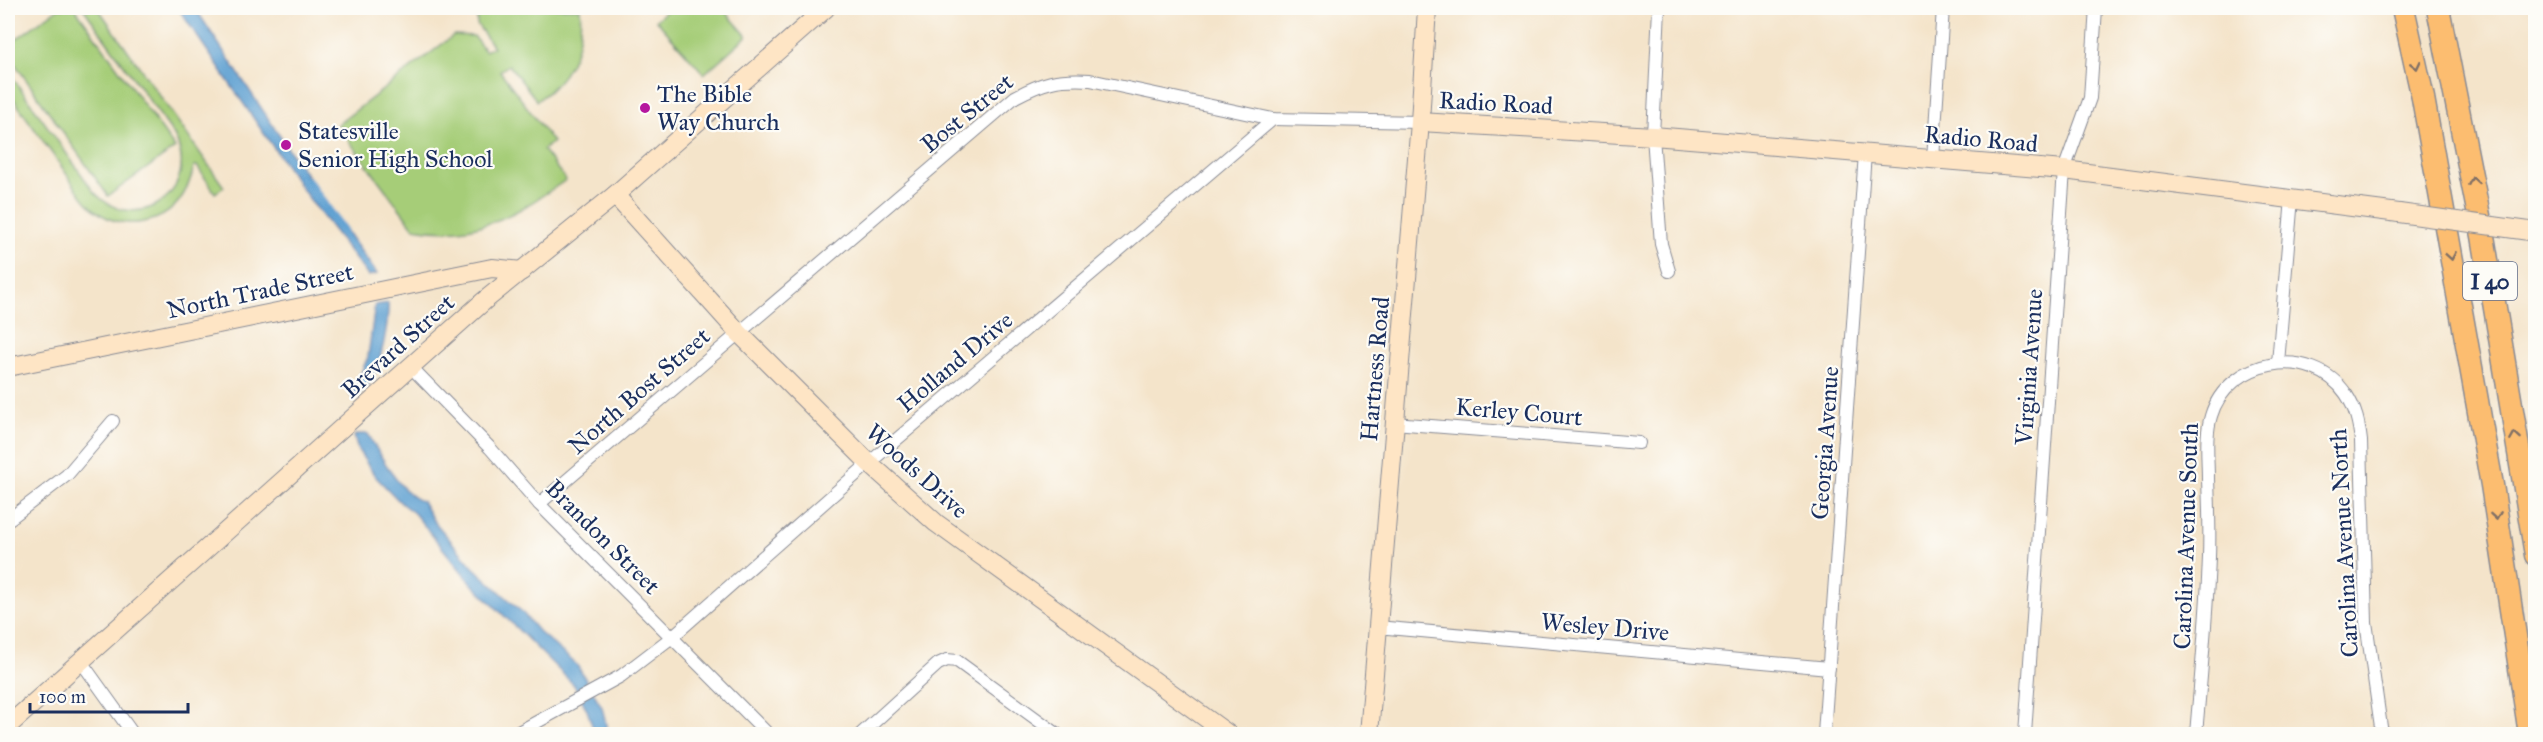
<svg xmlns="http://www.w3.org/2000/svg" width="2543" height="742" font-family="'IM FELL Great Primer',serif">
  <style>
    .green { fill: #a6cd78; stroke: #607e6b; stroke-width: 1.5 }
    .water { fill: #5ea0d1; stroke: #3c6898; stroke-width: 1.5 }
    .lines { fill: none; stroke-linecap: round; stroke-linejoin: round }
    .stream { stroke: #5ea0d1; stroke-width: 3 }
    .street-casing { stroke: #888a94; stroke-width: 14 }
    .secondary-casing { stroke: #888a94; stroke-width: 20 }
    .highway-casing { stroke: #888a94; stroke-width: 25 }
    .street { stroke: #fff; stroke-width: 12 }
    .secondary { stroke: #fee5c5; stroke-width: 18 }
    .highway { stroke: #fcbd6f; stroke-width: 22 }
    .secondary-bridge-casing { stroke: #888a94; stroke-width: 20; stroke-linecap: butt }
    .secondary-bridge { stroke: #fee5c5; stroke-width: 18 }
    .oneway { stroke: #806f66 }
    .poi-dot { fill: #b5179e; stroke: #fdfcf7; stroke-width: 2 }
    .labels { text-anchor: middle; stroke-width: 4.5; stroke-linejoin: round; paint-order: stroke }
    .shield { fill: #fdfcf7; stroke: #5f6c8c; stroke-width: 1.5 }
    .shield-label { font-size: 22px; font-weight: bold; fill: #1b2f5e }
    .poi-label { font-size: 24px; fill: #1b2f5e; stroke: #fdfcf7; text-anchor: start }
    .street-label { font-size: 24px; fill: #1b2f5e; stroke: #fdfcf7 }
  </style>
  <rect width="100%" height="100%" fill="#fdfcf7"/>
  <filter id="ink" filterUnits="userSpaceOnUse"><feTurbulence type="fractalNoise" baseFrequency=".0167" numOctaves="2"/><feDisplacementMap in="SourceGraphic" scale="12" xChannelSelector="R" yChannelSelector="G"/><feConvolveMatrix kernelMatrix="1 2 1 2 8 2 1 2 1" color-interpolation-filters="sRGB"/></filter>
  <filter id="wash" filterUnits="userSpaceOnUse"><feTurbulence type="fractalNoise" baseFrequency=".008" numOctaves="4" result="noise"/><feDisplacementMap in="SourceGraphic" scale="24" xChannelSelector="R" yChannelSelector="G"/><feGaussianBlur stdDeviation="1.35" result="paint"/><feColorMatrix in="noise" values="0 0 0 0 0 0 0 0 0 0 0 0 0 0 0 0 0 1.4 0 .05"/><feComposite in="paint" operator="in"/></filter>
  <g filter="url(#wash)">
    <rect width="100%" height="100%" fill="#f4e4ca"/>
    <g class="green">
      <polygon points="59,8 75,8 175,148 108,196 8,54 8,45"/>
      <path d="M83,8H98L224,187L215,193L197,166H194C189,189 179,210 155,219C138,225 118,225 102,215C84,204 73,183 61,166C43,141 25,116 8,91V71L94,192C139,240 206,187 172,132Z"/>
      <path d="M474,8H580C584,47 569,78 537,101L509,65L500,71L553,142L543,150L566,180C516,214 477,240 414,228L337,125L454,35L474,36L485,51L493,47L477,24V15L472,9Z"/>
      <polygon points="670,8 722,8 747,36 704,74 656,20"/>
    </g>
    <g class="water">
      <polygon points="178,8 195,8 291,153 377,274 368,276 302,189"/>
      <path d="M388,303C389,324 379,394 351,396L368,357L375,305Z"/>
      <path d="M359,434H368C378,451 402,497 422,501L433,520L473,567L521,611L539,632L577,665L602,707L607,729L611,734H595L587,710L574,685L471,583L414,513L402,504L375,476L358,450L354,436Z"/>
    </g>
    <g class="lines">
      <polyline class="stream" points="309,178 346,230"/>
    </g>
  </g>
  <g filter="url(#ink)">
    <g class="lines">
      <g class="street-casing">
        <g id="street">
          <polyline points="1659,8 1653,136 1661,244 1669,271"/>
          <polyline points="1933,159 1943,8"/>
          <polyline points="2278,363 2292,198"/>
          <polyline points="411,367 490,448 539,504 768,734"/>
          <polyline points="1394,423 1639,443"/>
          <path d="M539,504L1015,97C1043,82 1058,78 1090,80L1273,119L1420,122"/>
          <polyline points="8,520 67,475 113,421"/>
          <polyline points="1377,627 1829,668"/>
          <polyline points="80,660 133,734"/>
          <polyline points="515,734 621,676 672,637 869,463 1273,119"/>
          <polyline points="861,734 938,664 947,660 957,661 1057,734"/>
          <polyline points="1824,734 1865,153"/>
          <polyline points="2025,734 2064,170 2090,98 2096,8"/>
          <path d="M2196,734C2201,675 2207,616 2209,557C2210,531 2209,505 2208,479C2208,458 2205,436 2211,416C2228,358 2312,344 2346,394C2356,409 2359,424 2361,441L2366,622L2382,734"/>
        </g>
      </g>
      <g class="secondary-casing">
        <g id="secondary">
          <polyline points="1420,122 1653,136 2064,170 2399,213"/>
          <polyline points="615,195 739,333 869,463 936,523 1228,734"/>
          <polyline points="8,367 492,268 522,271"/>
          <polyline points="8,726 484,301 615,195 826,8"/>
          <polyline points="1369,734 1420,122 1427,8"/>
        </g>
      </g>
      <g class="highway-casing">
        <g id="highway">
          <polyline points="2403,8 2423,98 2492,485 2530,734"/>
          <polyline points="2438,8 2483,236 2536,555"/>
        </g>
      </g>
      <use href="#street" class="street"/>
      <use href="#secondary" class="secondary"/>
      <use href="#highway" class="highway"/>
      <g class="secondary-bridge-casing">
        <polyline id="secondary-bridge" points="2399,213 2529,231"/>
      </g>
      <use href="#secondary-bridge" class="secondary-bridge"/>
    </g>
    <defs><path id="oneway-chevron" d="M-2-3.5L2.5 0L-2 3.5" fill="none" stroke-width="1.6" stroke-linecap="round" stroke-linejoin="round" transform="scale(1.5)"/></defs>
    <g class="oneway">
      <use href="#oneway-chevron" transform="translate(2416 65) rotate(77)"/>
      <use href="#oneway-chevron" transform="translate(2473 181) rotate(-100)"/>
      <use href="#oneway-chevron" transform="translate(2451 256) rotate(80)"/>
      <use href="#oneway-chevron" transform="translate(2515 436) rotate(-99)"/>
      <use href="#oneway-chevron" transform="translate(2496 516) rotate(81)"/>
    </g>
  </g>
  <g class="poi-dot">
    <circle cx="645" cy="108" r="6"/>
    <circle cx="286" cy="145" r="6"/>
  </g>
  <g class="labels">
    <rect class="shield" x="2463" y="262" width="54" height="38" rx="4.5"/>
    <g class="shield-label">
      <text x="2490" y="289">I 40</text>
    </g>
    <g class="poi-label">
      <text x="657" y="102">The Bible<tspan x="657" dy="28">Way Church</tspan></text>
      <text x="298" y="139">Statesville<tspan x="298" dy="28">Senior High School</tspan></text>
    </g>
    <g class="street-label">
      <text transform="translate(1496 103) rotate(3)" y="8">Radio Road</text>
      <text transform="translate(967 113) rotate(-39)" y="8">Bost Street</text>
      <text transform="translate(1981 139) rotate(5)" y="8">Radio Road</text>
      <text transform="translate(260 291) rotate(-12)" y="8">North Trade Street</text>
      <text transform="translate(398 346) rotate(-42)" y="8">Brevard Street</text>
      <text transform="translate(955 362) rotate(-40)" y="8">Holland Drive</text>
      <text transform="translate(2029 367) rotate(-86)" y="8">Virginia Avenue</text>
      <text transform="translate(1375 369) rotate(-85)" y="8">Hartness Road</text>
      <text transform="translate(639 391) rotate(-41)" y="8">North Bost Street</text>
      <text transform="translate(1519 412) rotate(5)" y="8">Kerley Court</text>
      <text transform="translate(1825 443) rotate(-86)" y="8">Georgia Avenue</text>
      <text transform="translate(917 471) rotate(42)" y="8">Woods Drive</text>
      <text transform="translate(2186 536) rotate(-88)" y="8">Carolina Avenue South</text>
      <text transform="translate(603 537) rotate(45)" y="8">Brandon Street</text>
      <text transform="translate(2344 543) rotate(-93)" y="8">Carolina Avenue North</text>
      <text transform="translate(1605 627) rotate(5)" y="8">Wesley Drive</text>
    </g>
  </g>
  <rect width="2543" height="742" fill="none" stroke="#fdfcf7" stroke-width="30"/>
  <path d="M30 703v9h158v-9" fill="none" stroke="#1b2f5e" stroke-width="3"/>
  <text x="39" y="703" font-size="18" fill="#1b2f5e" stroke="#fdfcf7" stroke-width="4.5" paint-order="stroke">100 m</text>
</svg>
